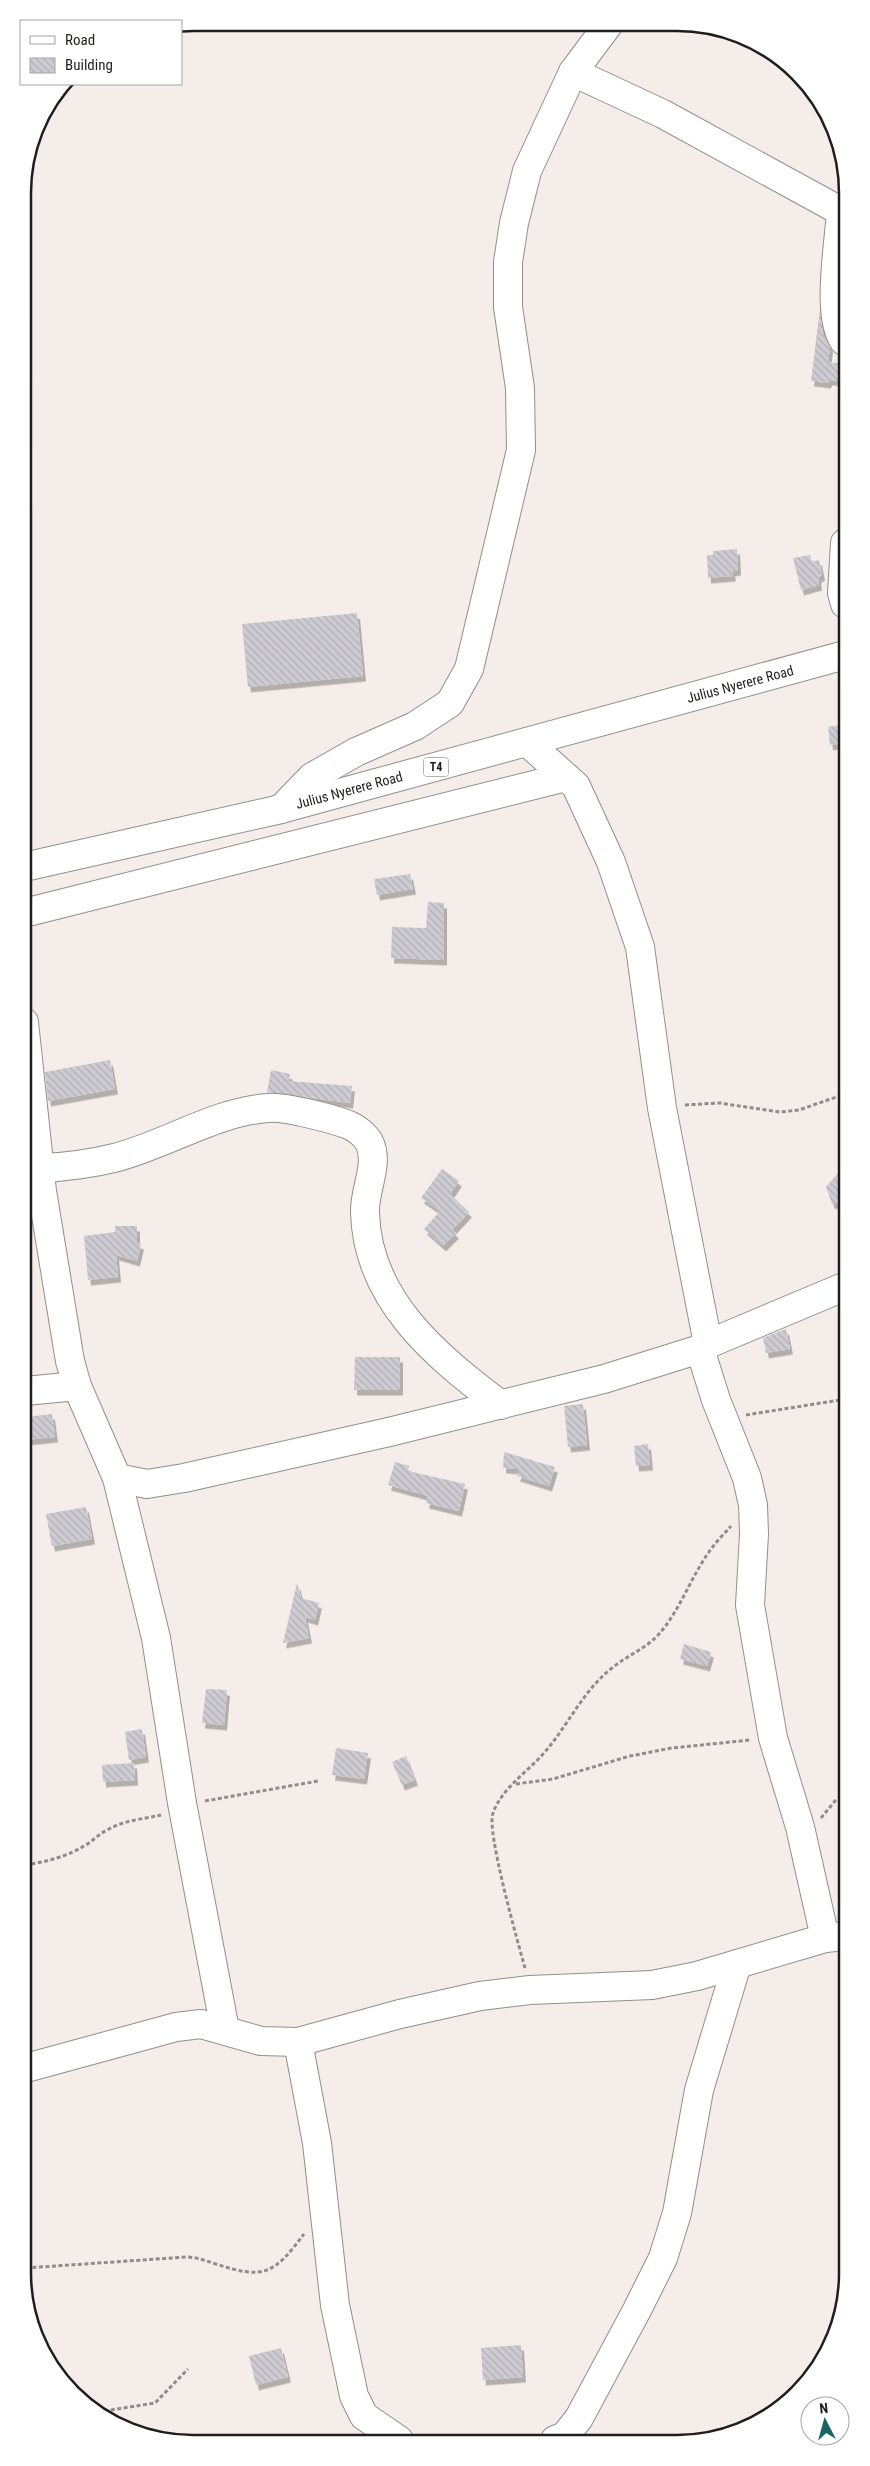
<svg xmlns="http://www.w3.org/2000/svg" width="870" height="2466" font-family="'Roboto Condensed',sans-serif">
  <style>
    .building { fill: url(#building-back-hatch); filter: url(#shadow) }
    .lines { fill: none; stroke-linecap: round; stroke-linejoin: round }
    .minor-casing { stroke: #948e89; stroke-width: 30 }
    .highway-casing { stroke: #948e89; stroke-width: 30 }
    .path { stroke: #918c88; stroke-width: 3; stroke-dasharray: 4 2.5; stroke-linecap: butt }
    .minor { stroke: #fff; stroke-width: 28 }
    .highway { stroke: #fff; stroke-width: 28 }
    .labels { text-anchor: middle; stroke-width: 4; stroke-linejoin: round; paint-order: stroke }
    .shield { fill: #fff; stroke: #636260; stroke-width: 1 }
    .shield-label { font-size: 12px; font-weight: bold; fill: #201e1c }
    .street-label { font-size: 14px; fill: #201e1c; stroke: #fff }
    .rim { fill: none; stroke: #201e1c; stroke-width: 2.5 }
  </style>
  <defs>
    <pattern id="building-back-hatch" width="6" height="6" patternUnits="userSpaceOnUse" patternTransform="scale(1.25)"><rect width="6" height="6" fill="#ceccd3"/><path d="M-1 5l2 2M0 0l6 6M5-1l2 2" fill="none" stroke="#b1afb5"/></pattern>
    <filter id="shadow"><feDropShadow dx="3" dy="5.5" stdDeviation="0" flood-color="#0004"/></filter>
  </defs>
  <rect width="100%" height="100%" fill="#f5ede9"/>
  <g class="building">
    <polygon points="820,309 823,333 830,347 828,362 844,364 844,381 829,380 828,383 811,381"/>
    <polygon points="737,549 738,570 732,571 733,576 708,578 707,555 713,555 713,551"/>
    <polygon points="810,555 812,562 819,560 822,575 818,578 819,585 801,590 793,558"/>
    <polygon points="357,613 363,676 248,687 242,624"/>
    <polygon points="845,724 845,743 830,745 828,727"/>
    <polygon points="410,874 413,889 377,895 374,879"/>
    <polygon points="428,902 444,903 444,960 391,958 392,927 426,928"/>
    <polygon points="110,1060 115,1089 48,1101 45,1072"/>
    <polygon points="271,1070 290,1074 288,1081 352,1086 350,1103 267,1092"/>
    <polygon points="846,1164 846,1199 832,1204 826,1187"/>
    <polygon points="442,1169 459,1181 450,1194 469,1212 452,1230 456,1233 443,1246 424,1229 440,1211 421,1198"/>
    <polygon points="115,1226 137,1226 137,1243 141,1244 137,1261 116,1255 118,1277 88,1280 84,1236 115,1232"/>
    <polygon points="786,1329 790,1349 766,1353 763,1338"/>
    <polygon points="355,1357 400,1357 400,1390 354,1390"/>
    <polygon points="583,1404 587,1445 568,1447 564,1406"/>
    <polygon points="52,1414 55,1437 25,1440 25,1417"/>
    <polygon points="648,1444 650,1465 636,1466 634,1446"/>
    <polygon points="504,1452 555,1467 549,1486 517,1476 520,1469 503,1468"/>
    <polygon points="395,1462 409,1466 408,1471 465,1484 459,1511 426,1503 428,1496 388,1485"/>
    <polygon points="86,1507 92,1539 52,1546 46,1514"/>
    <polygon points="297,1583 301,1598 319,1603 315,1620 305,1617 309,1638 283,1643"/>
    <polygon points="684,1644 711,1652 707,1666 680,1659"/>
    <polygon points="206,1689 227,1690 224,1725 202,1723"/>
    <polygon points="142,1729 146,1757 129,1760 125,1732"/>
    <polygon points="336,1748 368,1753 364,1779 332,1775"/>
    <polygon points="406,1756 415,1780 402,1785 392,1762"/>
    <polygon points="134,1763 135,1780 103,1782 102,1765"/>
    <polygon points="521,2345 523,2377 483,2380 481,2348"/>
    <polygon points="281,2348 288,2377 256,2385 249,2356"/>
  </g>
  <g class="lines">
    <g class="minor-casing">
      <g id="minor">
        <polyline points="573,72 663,114 844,213"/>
        <path d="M841,212C839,243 826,316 844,341"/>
        <polyline points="845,543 842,593 845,604"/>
        <polyline points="527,742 576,786 611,862 640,947 662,1108 708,1344"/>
        <polyline points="281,809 312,777 356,752 415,726 450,703 469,669 521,450 520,388 508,307 508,262 514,223 527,171 573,72 608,25"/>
        <polyline points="24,913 566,777"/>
        <polyline points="24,1022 42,1191 70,1361 77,1386"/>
        <path d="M40,1168C65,1167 90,1164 114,1158C166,1145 214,1112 268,1108C284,1106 333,1119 349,1125C356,1128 365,1135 369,1142C380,1163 364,1190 365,1212C367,1300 436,1356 501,1405"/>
        <polyline points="700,1349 716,1400 747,1478 753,1505 754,1534 750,1605 773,1738 800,1827 825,1938"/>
        <polyline points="25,1391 77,1386 117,1478 156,1638 182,1803 225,2030"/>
        <polyline points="117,1478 147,1484 184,1478 389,1432 604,1379 700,1349 708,1344 846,1286"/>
        <polyline points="298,2042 317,2143 335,2305 354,2396 364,2416 399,2440"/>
        <polyline points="26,2068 176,2027 201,2024 261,2041 298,2042 400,2014 480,1996 530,1990 652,1985 697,1976 825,1938 847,1936"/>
        <polyline points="555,2440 565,2436 579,2418 637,2310 663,2258 677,2213 699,2090 737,1964"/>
      </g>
    </g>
    <g class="highway-casing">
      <polyline id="highway" points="24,867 281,809 845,655"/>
    </g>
    <g class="path">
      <polyline points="685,1105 719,1103 780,1112 799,1110 845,1094"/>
      <polyline points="746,1415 846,1399"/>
      <polyline points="516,1784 553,1779 630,1756 672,1748 750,1740"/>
      <polyline points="205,1801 318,1781"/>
      <polyline points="821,1818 835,1801 846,1793"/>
      <path d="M25,1865C45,1862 66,1857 84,1846C93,1841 100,1833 109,1829C125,1820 144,1819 161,1815"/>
      <path d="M525,1968C518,1943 486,1830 493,1813C502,1787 532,1769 549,1747C570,1721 585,1689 612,1668C628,1655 647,1648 660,1633C681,1608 691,1577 709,1552C715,1543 724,1534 731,1526"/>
      <path d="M26,2268L186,2257C197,2257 206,2261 216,2264C264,2280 274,2274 304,2234"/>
      <polyline points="98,2412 155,2403 188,2369"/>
    </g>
    <use href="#minor" class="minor"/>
    <use href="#highway" class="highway"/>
  </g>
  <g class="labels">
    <rect class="shield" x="423.5" y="757.5" width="25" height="19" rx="4"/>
    <g class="shield-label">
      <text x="436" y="771">T4</text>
    </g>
    <g class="street-label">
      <text transform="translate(740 684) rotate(-15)" y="5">Julius Nyerere Road</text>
      <text transform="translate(349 790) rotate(-15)" y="5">Julius Nyerere Road</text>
    </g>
  </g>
  <path d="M0 0H870V2466H0ZM193 31H677A162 162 0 0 1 839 193V2273A162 162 0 0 1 677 2435H193A162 162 0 0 1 31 2273V193A162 162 0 0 1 193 31Z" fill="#fff" fill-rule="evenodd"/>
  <path class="rim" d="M193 31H677A162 162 0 0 1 839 193V2273A162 162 0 0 1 677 2435H193A162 162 0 0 1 31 2273V193A162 162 0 0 1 193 31Z"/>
  <rect x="20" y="20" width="162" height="65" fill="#ffffff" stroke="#a6a5a4"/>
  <rect x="30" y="36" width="25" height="8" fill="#ffffff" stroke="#a6a5a4"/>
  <text x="65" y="45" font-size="15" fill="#201e1c">Road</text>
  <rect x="30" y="58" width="25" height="15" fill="url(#building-back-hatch)" stroke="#a6a5a4"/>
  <text x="65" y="70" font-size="15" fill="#201e1c">Building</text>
  <g transform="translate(825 2421) rotate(354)"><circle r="24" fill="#ffffff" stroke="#a6a5a4"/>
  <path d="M0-4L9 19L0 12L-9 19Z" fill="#186664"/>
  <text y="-8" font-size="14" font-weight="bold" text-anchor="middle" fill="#201e1c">N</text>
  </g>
</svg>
